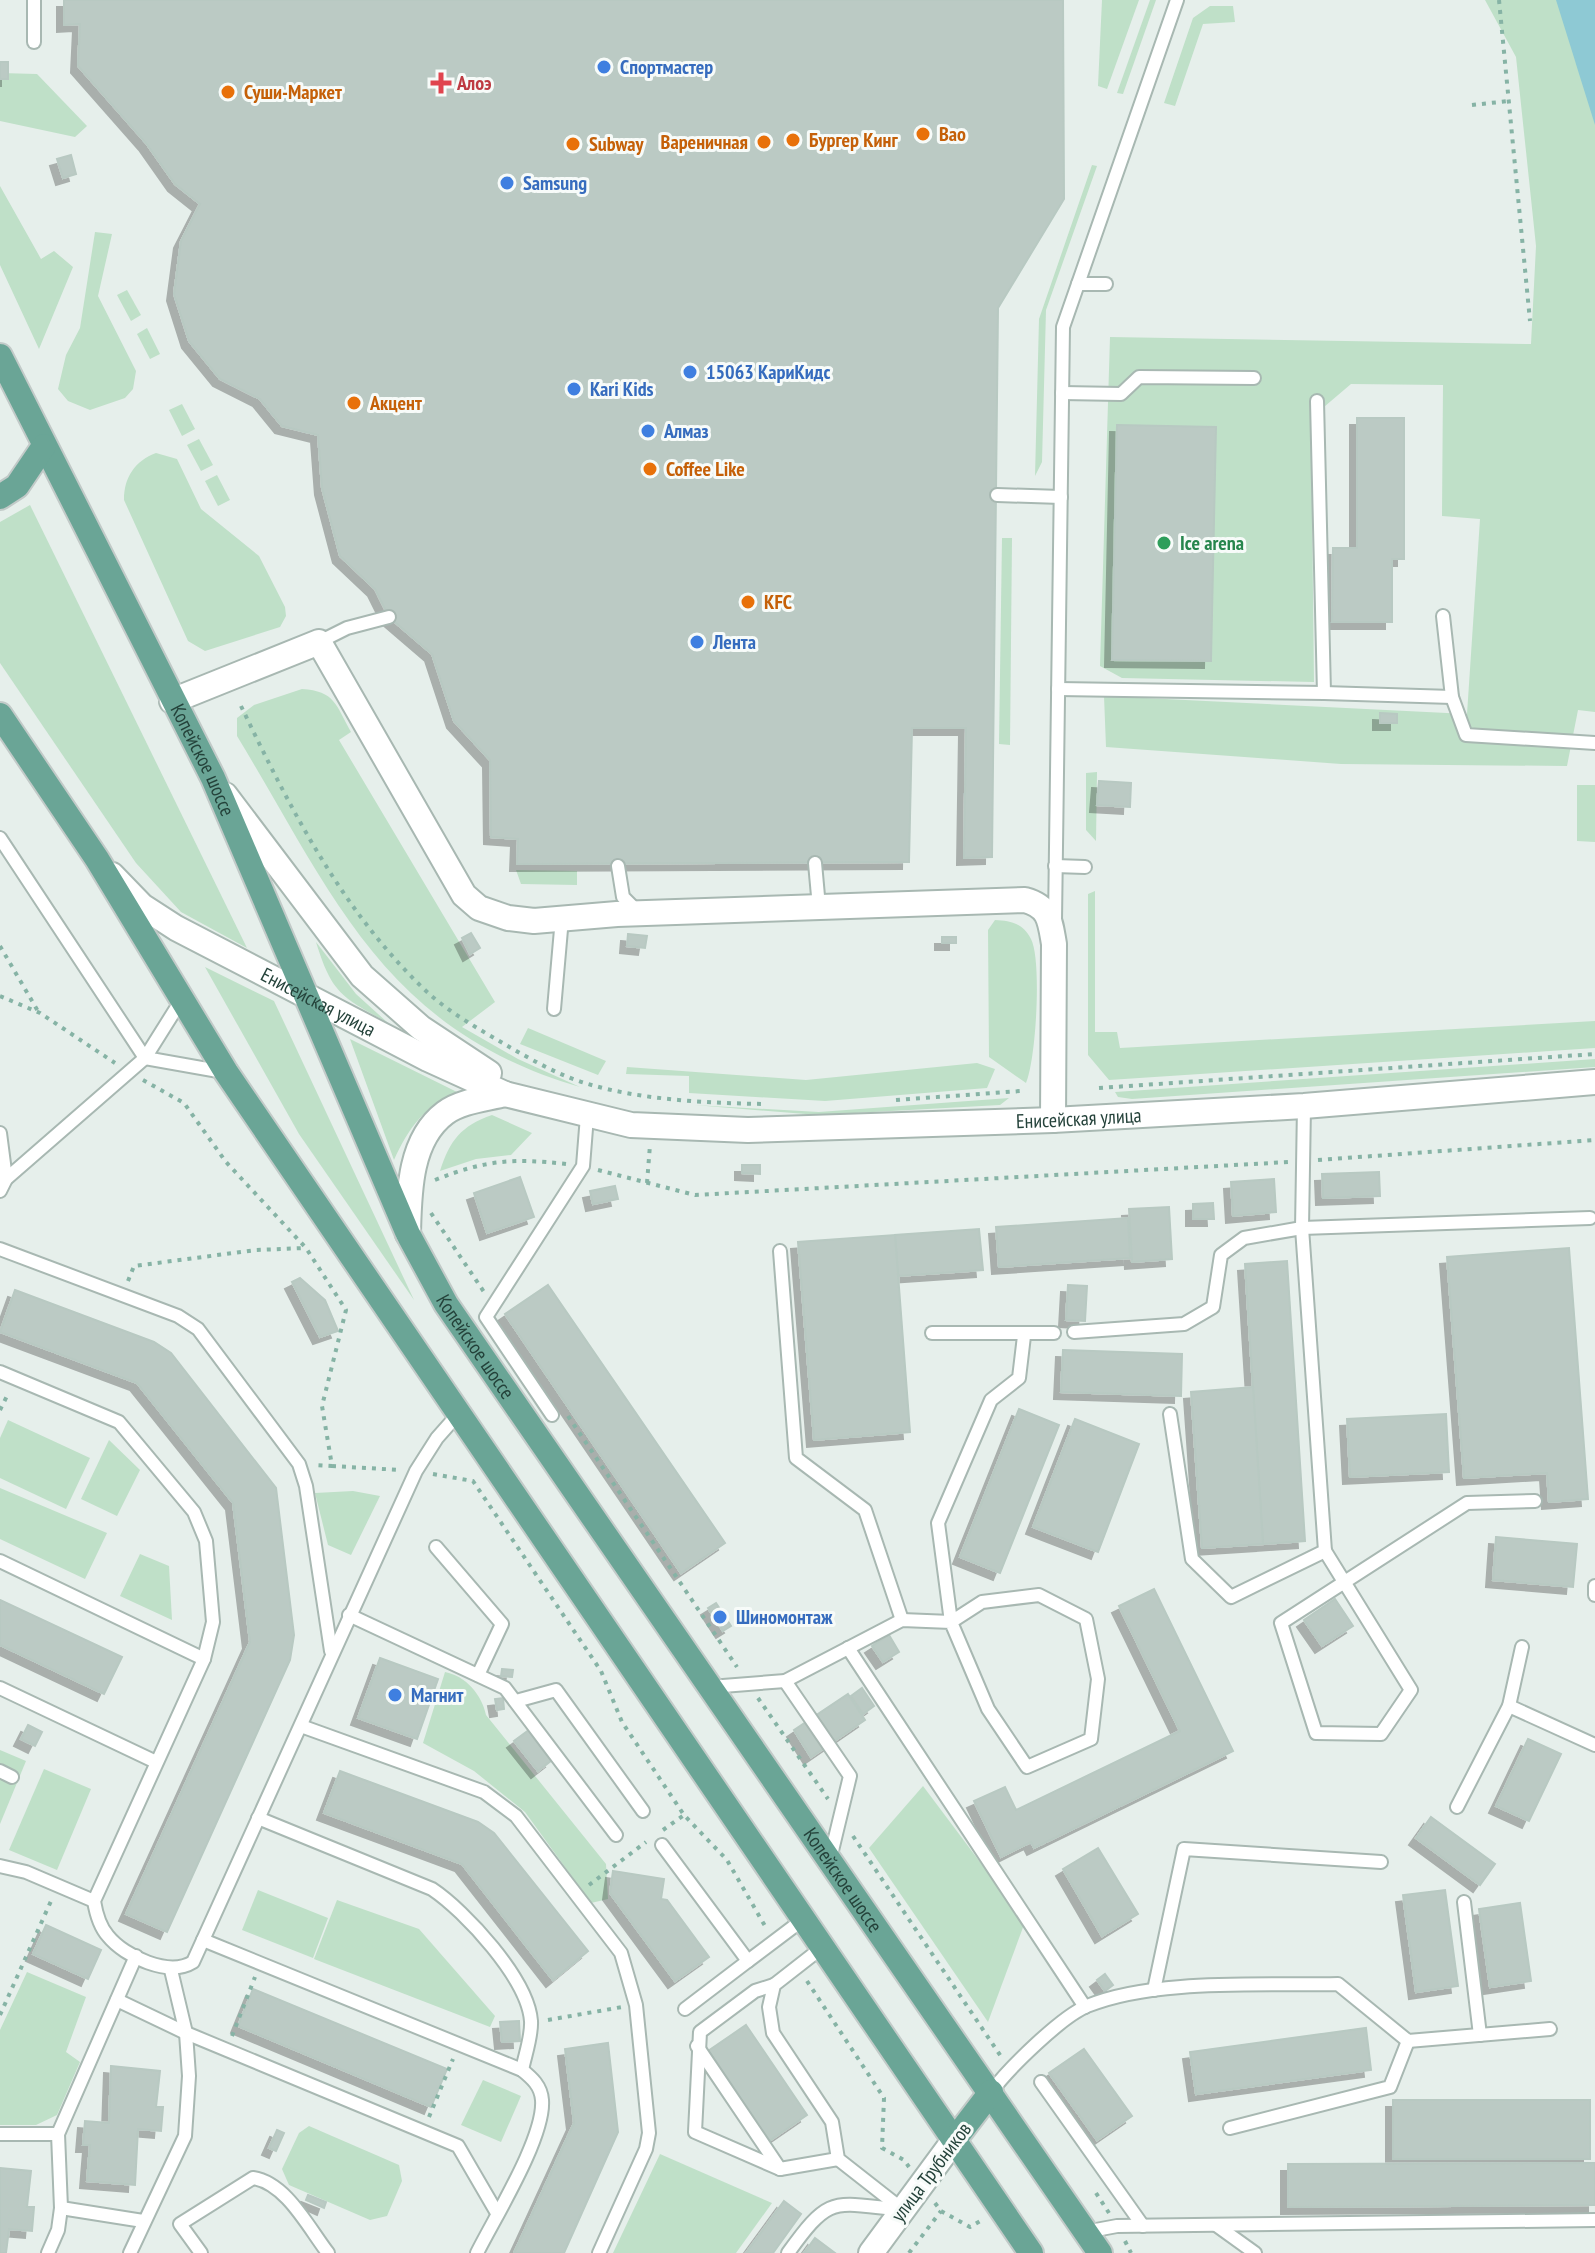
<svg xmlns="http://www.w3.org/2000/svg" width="1595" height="2253" font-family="'PT Sans Narrow',sans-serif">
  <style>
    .green { fill: #bfe0c8 }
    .water { fill: #8ec9d4 }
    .building { fill: #bbcac4; stroke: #b8c9c2; stroke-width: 2; filter: url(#shadow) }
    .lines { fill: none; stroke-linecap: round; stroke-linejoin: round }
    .service-casing { stroke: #a8b8b2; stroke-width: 16 }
    .minor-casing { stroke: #a8b8b2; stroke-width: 28 }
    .tertiary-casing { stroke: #a8b8b2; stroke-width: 28 }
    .primary-casing { stroke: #c2cac8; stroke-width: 28 }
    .path { stroke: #86b3a5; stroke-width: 4; stroke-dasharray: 4 6; stroke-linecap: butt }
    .service { stroke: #fff; stroke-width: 12 }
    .minor { stroke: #fff; stroke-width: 24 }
    .tertiary { stroke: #fff; stroke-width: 24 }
    .primary { stroke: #6aa596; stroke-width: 24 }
    .shop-dot { fill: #3f7fe0; stroke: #f7fbf9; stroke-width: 3 }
    .health-dot { fill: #e0444e; stroke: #f7fbf9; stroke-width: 3 }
    .food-dot { fill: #e8710a; stroke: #f7fbf9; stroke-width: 3 }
    .leisure-dot { fill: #2e9e5b; stroke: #f7fbf9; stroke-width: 3 }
    .labels { text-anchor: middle; stroke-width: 6; stroke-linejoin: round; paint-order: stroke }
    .shop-label { font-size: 20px; font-weight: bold; fill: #366cbe; stroke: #f7fbf9; text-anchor: start }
    .health-label { font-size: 20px; font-weight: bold; fill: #be3a42; stroke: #f7fbf9; text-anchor: start }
    .food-label { font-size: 20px; font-weight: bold; fill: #c56008; stroke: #f7fbf9; text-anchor: start }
    .leisure-label { font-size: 20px; font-weight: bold; fill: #27864d; stroke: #f7fbf9; text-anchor: start }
    .street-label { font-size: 20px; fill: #24423a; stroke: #f7fbf9 }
  </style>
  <defs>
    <filter id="shadow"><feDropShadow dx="-7" dy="7" stdDeviation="0" flood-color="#0004"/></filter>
  </defs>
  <rect width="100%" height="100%" fill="#e6efeb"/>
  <g class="green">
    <polygon points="1102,0 1139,0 1107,89 1098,86"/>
    <polygon points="1150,0 1156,0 1123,94 1117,93"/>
    <polygon points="1485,0 1595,0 1595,712 1578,710 1567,766 1341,764 1106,747 1104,696 1467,714 1480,519 1442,516 1443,385 1351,384 1311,418 1314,682 1122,678 1100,666 1110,337 1531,344 1536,246 1516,57"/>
    <polygon points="1210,6 1233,6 1235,22 1203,24 1175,106 1164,103 1193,18"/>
    <polygon points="0,73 37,74 87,126 75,137 0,121"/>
    <polygon points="1092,165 1097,166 1046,310 1042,462 1035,476 1039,319"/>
    <polygon points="0,186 41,259 54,251 73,267 39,349 0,265"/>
    <polygon points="95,232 112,234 98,296 136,371 133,389 125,398 90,410 68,401 58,389 66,355 80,328"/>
    <polygon points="127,290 141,315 131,321 117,295"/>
    <polygon points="147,328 160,354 150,359 137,334"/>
    <polygon points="182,404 195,429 182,436 169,410"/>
    <polygon points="199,439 213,465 201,471 187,445"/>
    <path d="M156,453L177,459L201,509L259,556L285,607L286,616L280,627L205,651L188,641L124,500C124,477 135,461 156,453Z"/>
    <polygon points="217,475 230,500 218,506 205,481"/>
    <polygon points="30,505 247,948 181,912 136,863 0,663 0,522"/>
    <polygon points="1002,538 1012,538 1010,745 999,744"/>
    <path d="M302,689C335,691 336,705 351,732L339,740L495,1002L462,1027L518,1059L580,1087C384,1030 334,896 237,736V718L254,705Z"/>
    <polygon points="1097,772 1096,841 1086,830 1086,773"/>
    <polygon points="1577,785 1595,785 1595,842 1577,841"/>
    <polygon points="516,870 577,871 577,885 521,884"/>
    <polygon points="1095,891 1095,1032 1117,1032 1120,1048 1595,1021 1595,1048 1109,1080 1088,1055 1088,894"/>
    <path d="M995,920C1011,921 1023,923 1031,939C1042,960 1036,1060 1026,1083L989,1057L988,930Z"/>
    <path d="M316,942L356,994L388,1023C342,997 332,994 316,942Z"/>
    <polygon points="205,967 274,1001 414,1300 299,1134"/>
    <polygon points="528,1028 606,1061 598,1075 520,1044"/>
    <path d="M350,1039L459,1093C425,1104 408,1129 394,1160Z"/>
    <polygon points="1595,1059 1595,1067 1132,1099 1118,1097 1115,1092"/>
    <polygon points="977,1063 995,1069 987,1088 825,1101 689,1093 689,1076 626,1074 627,1067 806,1080"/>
    <polygon points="1009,1098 1000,1105 818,1115 694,1105 819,1112"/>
    <path d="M492,1115L532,1133L511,1155L476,1159L440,1171C450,1140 461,1126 492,1115Z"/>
    <polygon points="8,1420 90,1458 66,1509 0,1478 0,1438"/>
    <polygon points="109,1440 140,1470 117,1516 81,1499"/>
    <polygon points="0,1488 107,1533 85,1579 0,1539"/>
    <polygon points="353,1491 380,1496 351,1555 328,1545 315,1493"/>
    <polygon points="140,1554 169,1566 172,1620 120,1596"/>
    <path d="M445,1672C466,1676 482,1695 486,1715L606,1864L608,1899L591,1903L525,1812L474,1771L423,1743Z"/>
    <polygon points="0,1750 26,1761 0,1824"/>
    <polygon points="44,1769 91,1789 57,1870 9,1850"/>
    <polygon points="923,1786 1025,1922 988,2022 869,1848"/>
    <polygon points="258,1890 328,1918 313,1958 242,1930"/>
    <polygon points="337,1900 419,1929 495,2016 490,2027 314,1959"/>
    <polygon points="27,1972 86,1997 66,2052 80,2062 57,2115 36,2125 0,2125 0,2030"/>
    <polygon points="483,2080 521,2096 501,2142 461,2125"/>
    <polygon points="309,2126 399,2165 402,2181 387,2216 370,2220 289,2185 282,2169 299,2133"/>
    <polygon points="660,2154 772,2203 736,2253 613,2253"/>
  </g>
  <polygon class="water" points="1556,0 1595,0 1595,125"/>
  <g class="building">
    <polygon points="64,0 1063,0 1064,199 998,308 992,857 964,858 966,728 912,728 909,862 517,864 518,839 491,837 490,760 454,721 432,654 389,617 375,589 340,556 322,488 318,435 282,426 260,399 220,379 189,341 174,294 181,241 200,204 175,184 146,143 78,66 80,24 64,25"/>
    <rect x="0" y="62" width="8" height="17"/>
    <polygon points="71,155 76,174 63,178 57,159"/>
    <polygon points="1357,418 1404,418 1404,559 1392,559 1392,622 1332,622 1333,548 1357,548"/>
    <polygon points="1117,425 1216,427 1211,661 1112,660"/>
    <polygon points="1380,713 1397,714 1397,723 1380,723"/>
    <polygon points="1099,781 1131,783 1130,807 1097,805"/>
    <polygon points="471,933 480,948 470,954 462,938"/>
    <polygon points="628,934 647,936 645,948 627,946"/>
    <rect x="942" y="937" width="14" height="6"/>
    <polygon points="742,1165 760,1165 760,1174 742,1173"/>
    <polygon points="1379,1172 1380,1196 1323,1198 1322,1174"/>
    <polygon points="520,1177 534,1217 487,1233 474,1193"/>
    <polygon points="1274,1179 1276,1212 1233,1216 1231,1182"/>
    <polygon points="615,1186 618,1199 593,1204 590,1191"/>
    <polygon points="1213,1203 1214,1219 1193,1219 1193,1204"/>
    <polygon points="1169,1207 1172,1259 1132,1262 1129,1209"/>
    <polygon points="1128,1218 1130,1258 999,1267 996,1227"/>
    <polygon points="979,1229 983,1270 898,1276 895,1235"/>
    <polygon points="895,1235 910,1432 814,1440 798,1242"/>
    <polygon points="1569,1248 1588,1499 1549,1502 1547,1473 1464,1478 1447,1257"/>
    <polygon points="1287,1261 1305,1541 1263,1544 1245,1264"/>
    <polygon points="300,1278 325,1300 338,1331 320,1337 292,1282"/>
    <polygon points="548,1285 725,1543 681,1573 505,1314"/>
    <polygon points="1068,1285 1087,1286 1085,1321 1066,1320"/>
    <polygon points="15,1290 154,1342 171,1353 276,1488 294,1635 290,1660 167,1932 126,1914 250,1642 233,1503 137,1383 0,1332"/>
    <polygon points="1063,1350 1182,1354 1181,1396 1061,1392"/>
    <polygon points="1253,1387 1263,1544 1202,1548 1191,1392"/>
    <polygon points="1019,1409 1059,1425 1000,1573 960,1557"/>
    <polygon points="1446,1414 1449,1472 1350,1477 1347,1419"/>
    <polygon points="1075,1419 1139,1444 1098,1552 1033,1527"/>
    <polygon points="1496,1537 1577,1544 1573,1587 1493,1580"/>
    <polygon points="1154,1589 1233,1751 1034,1848 1031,1842 1001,1857 974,1801 1005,1787 1016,1810 1180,1731 1119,1606"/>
    <polygon points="1335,1599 1353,1626 1322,1646 1304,1620"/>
    <polygon points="0,1600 122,1657 104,1694 0,1645"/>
    <polygon points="716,1603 731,1626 723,1631 708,1608"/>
    <polygon points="889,1635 899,1652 883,1662 872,1646"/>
    <polygon points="380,1658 438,1679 417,1739 358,1718"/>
    <polygon points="502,1669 513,1670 512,1677 501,1676"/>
    <polygon points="862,1688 874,1706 863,1714 851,1696"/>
    <polygon points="848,1694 865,1720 811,1757 794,1730"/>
    <polygon points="503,1698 504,1709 497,1710 495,1699"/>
    <polygon points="28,1725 42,1732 35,1746 21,1739"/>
    <polygon points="529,1730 552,1760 538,1771 514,1741"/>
    <polygon points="1528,1739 1561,1754 1529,1821 1496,1806"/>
    <polygon points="340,1771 478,1822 494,1833 588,1951 553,1980 462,1864 324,1813"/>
    <polygon points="1431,1817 1495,1864 1480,1885 1416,1838"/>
    <polygon points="1098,1848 1138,1914 1102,1936 1063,1869"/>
    <polygon points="613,1871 664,1879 661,1899 667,1900 709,1957 675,1981 610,1893"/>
    <polygon points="1445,1890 1458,1986 1416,1992 1403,1895"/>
    <polygon points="1520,1903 1531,1981 1490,1987 1479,1909"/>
    <polygon points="46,1925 101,1950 88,1979 33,1954"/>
    <polygon points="1105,1974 1113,1985 1105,1991 1097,1980"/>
    <polygon points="253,1989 447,2069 431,2107 238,2026"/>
    <polygon points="519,2021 520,2041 502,2042 500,2022"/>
    <polygon points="746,2025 807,2115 769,2141 708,2051"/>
    <polygon points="1366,2028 1371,2070 1196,2094 1190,2052"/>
    <polygon points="608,2043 618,2132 564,2253 514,2253 574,2123 565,2049"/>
    <polygon points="1084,2049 1132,2116 1097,2140 1049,2073"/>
    <polygon points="111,2066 160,2071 156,2107 163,2107 161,2131 138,2129 135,2185 87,2181 90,2145 83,2145 85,2121 109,2123"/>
    <rect x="1393" y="2100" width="197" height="59"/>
    <polygon points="277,2130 284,2133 276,2151 269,2148"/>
    <polygon points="1595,2163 1595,2205 1288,2207 1288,2164"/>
    <polygon points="0,2168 31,2171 27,2207 34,2207 32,2231 9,2229 6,2253 0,2253"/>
    <polygon points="308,2195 326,2202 324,2208 306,2200"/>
    <polygon points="784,2201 801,2214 773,2253 746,2253"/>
    <polygon points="815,2238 835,2253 804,2253"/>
  </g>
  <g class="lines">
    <g class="service-casing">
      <g id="service">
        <polyline points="34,0 34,42"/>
        <polyline points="1078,284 1106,284"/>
        <polyline points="1062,393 1121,394 1139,377 1254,378"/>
        <polyline points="997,495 1061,497"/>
        <polyline points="1443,616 1452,697 1466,735 1595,743"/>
        <polyline points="319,642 347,628 389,617"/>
        <polyline points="1058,689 1324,693 1317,401"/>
        <polyline points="1324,693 1452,697"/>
        <polyline points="0,838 145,1058 6,1179 0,1191"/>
        <polyline points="815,863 819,907"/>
        <polyline points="618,866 623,897 637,911"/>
        <polyline points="1055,866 1085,867"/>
        <polyline points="1055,921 1063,327 1177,0"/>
        <polyline points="182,999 145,1058 224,1072"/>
        <polyline points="554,1009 562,918"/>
        <polyline points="0,1133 6,1179"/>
        <polyline points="0,1249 178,1316 198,1329 299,1464 306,1486 331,1651"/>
        <polyline points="780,1251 796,1458 865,1510 902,1620"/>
        <polyline points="1074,1332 1184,1324 1213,1307 1221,1255 1244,1238 1302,1228 1590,1218"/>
        <polyline points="932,1333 1054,1333"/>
        <path d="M0,1372L119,1422L194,1512L206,1541L213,1622L204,1659L94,1901C96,1913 99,1926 108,1936C125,1957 169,1977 193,1962L416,1471L437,1438L460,1412"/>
        <polyline points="1170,1414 1192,1559 1231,1597 1325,1551 1302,1228 1304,1106"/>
        <polyline points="552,1415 486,1317 583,1166 587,1116"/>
        <polyline points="436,1547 502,1624 478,1675"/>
        <polyline points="1325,1551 1411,1690 1381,1734 1316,1733 1281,1623 1467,1503 1535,1501"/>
        <polyline points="0,1561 204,1659"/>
        <polyline points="1595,1586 1595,1595"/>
        <polyline points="349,1615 505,1688 616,1835"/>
        <polyline points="848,1648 1085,2007"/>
        <polyline points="785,1681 850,1776 830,1859"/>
        <polyline points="710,1687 785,1681 902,1620 951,1622 982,1602 1039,1595 1086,1619 1098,1679 1091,1739 1027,1767 988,1709 951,1622 938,1523 991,1400 1019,1378 1024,1336"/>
        <polyline points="0,1688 156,1762"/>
        <polyline points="516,1701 556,1690 643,1811"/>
        <polyline points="1509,1706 1595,1745"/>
        <polyline points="301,1726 484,1792 516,1816 621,1953 636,2005 649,2133 646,2149 599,2253"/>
        <polyline points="0,1771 12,1777"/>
        <polyline points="1457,1807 1509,1706 1522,1647"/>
        <path d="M258,1818L432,1889C465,1911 528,1979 531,2021C532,2036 525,2055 522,2070"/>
        <polyline points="662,1845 748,1961 805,1918"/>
        <polyline points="0,1866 26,1872 94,1901"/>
        <polyline points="1464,1902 1480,2035"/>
        <path d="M203,1940L522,2070C532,2078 541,2086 542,2100C545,2137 495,2217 477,2253"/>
        <polyline points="824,1946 774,1985 769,2007 773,2033 832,2122 838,2159 903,2210"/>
        <polyline points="774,1985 755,1991 700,2032 695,2132 780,2169 838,2159"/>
        <polyline points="1154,1990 1184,1849 1381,1862"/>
        <polyline points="117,2000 186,2033 458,2146 497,2213"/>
        <polyline points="685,2009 748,1961"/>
        <polyline points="697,2046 780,2169"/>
        <polyline points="1041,2082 1143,2226"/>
        <path d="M991,2092C1009,2068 1061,2017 1087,2006C1155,1978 1263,1986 1338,1984L1408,2041L1550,2029"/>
        <polyline points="1230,2128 1390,2087 1408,2041"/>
        <polyline points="0,2134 58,2134"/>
        <polyline points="61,2208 143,2221"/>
        <polyline points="1216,2225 1255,2253"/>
        <polyline points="1085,2232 1117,2226 1595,2220"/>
        <polyline points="48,2253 58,2230 61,2208 58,2134 136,1956"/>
        <polyline points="130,2253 185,2136 189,2076 186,2033 171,1970"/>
        <path d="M201,2253L180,2224L253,2178C286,2183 308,2227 328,2253"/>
        <path d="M788,2253C831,2193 833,2203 903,2210"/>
      </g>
    </g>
    <g class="minor-casing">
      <path id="minor" d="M172,701L319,642L464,895L479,908L508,918L534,921L617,914L1025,900C1050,907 1050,921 1054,944L1053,1120"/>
    </g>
    <g class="tertiary-casing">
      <g id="tertiary">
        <polyline points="225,795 362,976 421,1028 489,1073"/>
        <path id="s1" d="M112,875L142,906L176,928L428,1059L505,1094L631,1125L748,1130L1053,1120L1304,1106L1595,1082"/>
        <path d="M408,1234C409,1194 409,1140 445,1113C461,1101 486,1099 505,1094"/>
        <polyline points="871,2253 955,2139"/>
      </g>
    </g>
    <g class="primary-casing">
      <g id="primary">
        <path id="s2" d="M0,356L213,778L408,1234L446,1304L1100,2253"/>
        <polyline points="0,497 17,486 44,446"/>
        <polyline points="0,715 97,859 226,1072 1031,2253"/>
        <polyline points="955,2139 991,2092"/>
      </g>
    </g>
    <g class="path">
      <polyline points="1499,0 1530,321"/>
      <polyline points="1472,105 1509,101"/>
      <path d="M241,706C290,808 342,911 425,990C448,1012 479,1029 506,1045C532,1060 560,1076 588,1084C642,1100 708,1103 764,1104"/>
      <polyline points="0,946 39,1013"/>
      <polyline points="0,996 40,1013 115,1063"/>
      <polyline points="143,1080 184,1103 226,1162 306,1248 346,1310 322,1406 332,1466 316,1465"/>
      <polyline points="1099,1088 1595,1054"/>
      <polyline points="896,1100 1021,1091"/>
      <polyline points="1318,1160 1595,1140"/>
      <polyline points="598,1170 695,1195 1289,1162"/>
      <path d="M435,1180C485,1160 513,1158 566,1164"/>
      <polyline points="647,1183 650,1145"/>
      <polyline points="431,1213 484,1292"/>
      <polyline points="128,1281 134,1266 256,1250 304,1248"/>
      <polyline points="0,1410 8,1394"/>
      <polyline points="568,1416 737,1667"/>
      <polyline points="332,1466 401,1470"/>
      <polyline points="433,1474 473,1481 601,1671 622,1722 684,1815 727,1860 765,1926"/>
      <polyline points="758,1698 828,1799"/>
      <polyline points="663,1830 684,1815"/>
      <polyline points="853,1836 1002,2058"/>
      <polyline points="589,1885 646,1842"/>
      <polyline points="807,1981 884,2098 882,2148 904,2160 909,2167"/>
      <polyline points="0,2015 51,1901"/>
      <polyline points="548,2020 622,2007"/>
      <polyline points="232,2036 255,1977"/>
      <polyline points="429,2117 453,2059"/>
      <polyline points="1096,2193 1109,2213"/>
      <polyline points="935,2203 941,2211 970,2227 984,2219"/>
      <polyline points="1125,2241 1131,2253"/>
      <polyline points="909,2253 941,2211"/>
    </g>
    <use href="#service" class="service"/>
    <use href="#minor" class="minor"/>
    <use href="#tertiary" class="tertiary"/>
    <use href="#primary" class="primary"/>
  </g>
  <g class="shop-dot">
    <circle cx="604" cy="67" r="8"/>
    <circle cx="507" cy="183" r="8"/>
    <circle cx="690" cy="372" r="8"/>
    <circle cx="574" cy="389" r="8"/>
    <circle cx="648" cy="431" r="8"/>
    <circle cx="697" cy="642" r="8"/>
    <circle cx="720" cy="1617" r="8"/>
    <circle cx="395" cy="1695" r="8"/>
  </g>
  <path class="health-dot" d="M437 71h8v8h8v8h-8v8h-8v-8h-8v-8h8z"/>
  <g class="food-dot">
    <circle cx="228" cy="92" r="8"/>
    <circle cx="923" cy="134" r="8"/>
    <circle cx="793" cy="140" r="8"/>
    <circle cx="764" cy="142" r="8"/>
    <circle cx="573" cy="144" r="8"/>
    <circle cx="354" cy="403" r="8"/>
    <circle cx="650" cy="469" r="8"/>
    <circle cx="748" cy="602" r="8"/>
  </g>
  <circle class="leisure-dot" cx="1164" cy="543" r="8"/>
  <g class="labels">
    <g class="shop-label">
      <text x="620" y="74">Спортмастер</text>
      <text x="523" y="190">Samsung</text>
      <text x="706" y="379">15063 КариКидс</text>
      <text x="590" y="396">Kari Kids</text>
      <text x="664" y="438">Алмаз</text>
      <text x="713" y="649">Лента</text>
      <text x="736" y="1624">Шиномонтаж</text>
      <text x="411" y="1702">Магнит</text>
    </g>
    <g class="health-label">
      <text x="457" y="90">Алоэ</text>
    </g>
    <g class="food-label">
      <text x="244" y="99">Суши-Маркет</text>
      <text x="939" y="141">Bao</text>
      <text x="809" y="147">Бургер Кинг</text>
      <text x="748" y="149" text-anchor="end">Вареничная</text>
      <text x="589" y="151">Subway</text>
      <text x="370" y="410">Акцент</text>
      <text x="666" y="476">Coffee Like</text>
      <text x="764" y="609">KFC</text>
    </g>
    <g class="leisure-label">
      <text x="1180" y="550">Ice arena</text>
    </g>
    <g class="street-label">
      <text dy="7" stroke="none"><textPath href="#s2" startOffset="452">Копейское шоссе</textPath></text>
      <text dy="7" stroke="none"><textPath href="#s1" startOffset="244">Енисейская улица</textPath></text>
      <text dy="7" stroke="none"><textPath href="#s1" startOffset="1030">Енисейская улица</textPath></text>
      <text dy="7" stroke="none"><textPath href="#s2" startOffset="1100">Копейское шоссе</textPath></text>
      <text dy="7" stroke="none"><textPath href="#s2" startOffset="1748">Копейское шоссе</textPath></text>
      <text transform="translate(931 2172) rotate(-53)" y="7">улица Трубников</text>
    </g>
  </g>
</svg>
